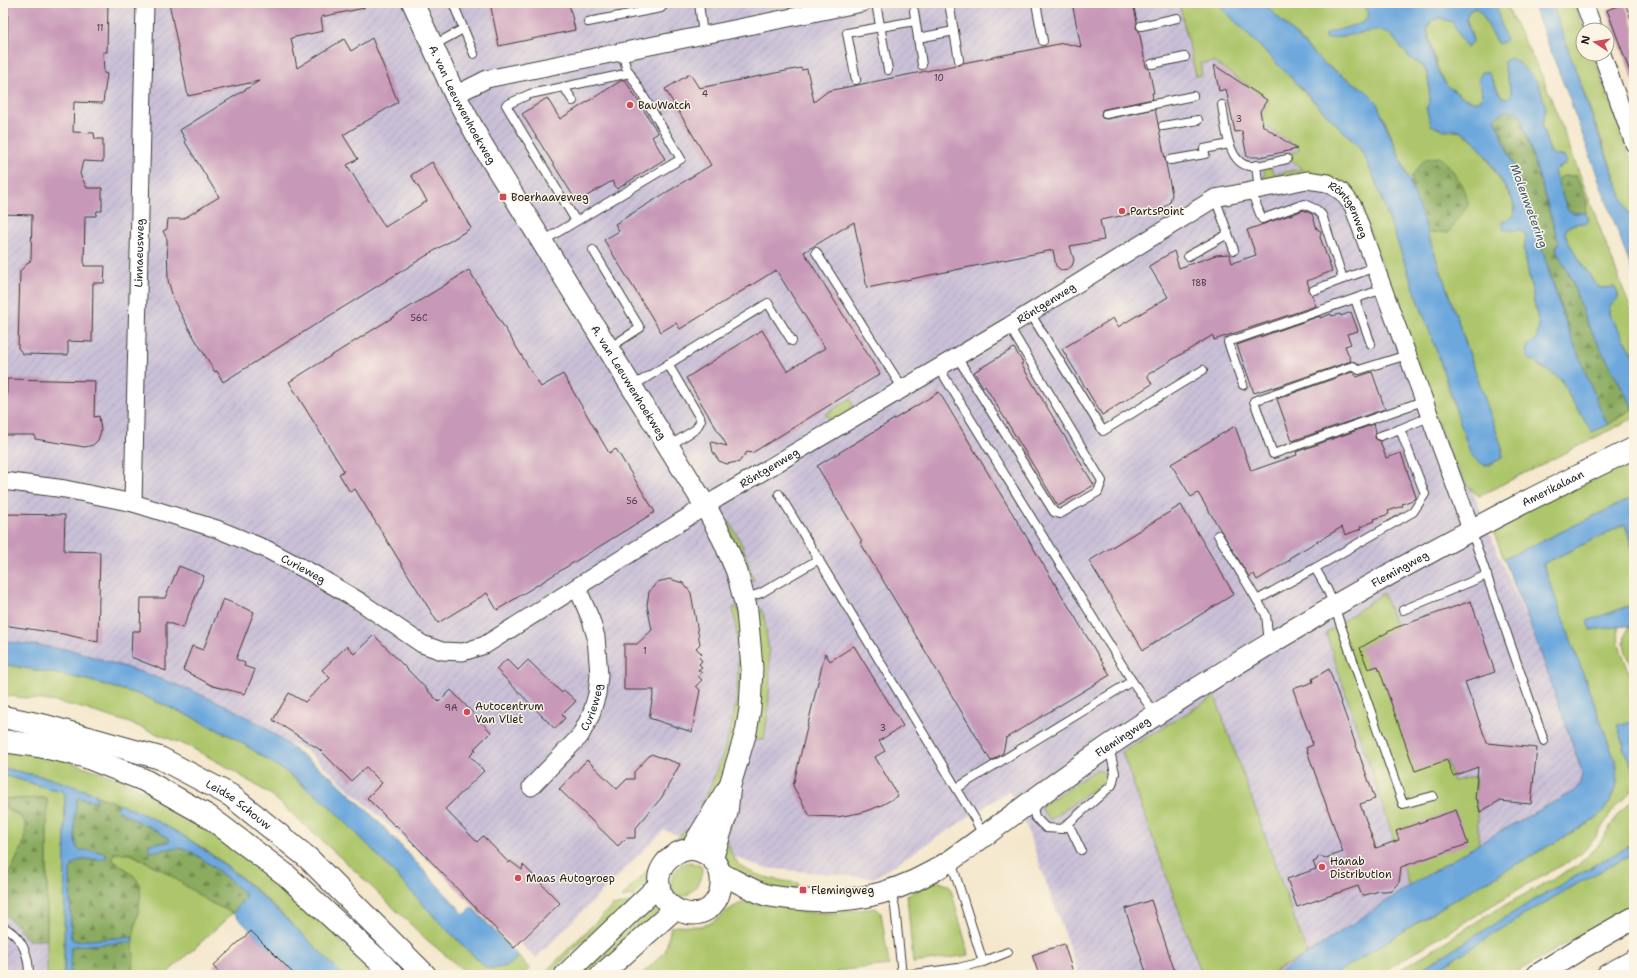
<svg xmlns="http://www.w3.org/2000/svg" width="1637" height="978" font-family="'Shantell Sans',sans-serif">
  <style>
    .industrial { fill: url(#industrial-furrows) }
    .grass { fill: #adc66c; stroke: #647144 }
    .forest { fill: url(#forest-firs); stroke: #53643e }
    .water { fill: #6da8dd; stroke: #44627c }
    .building { fill: #c798b7 }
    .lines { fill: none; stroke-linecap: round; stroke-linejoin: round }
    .service-casing { stroke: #3c3a36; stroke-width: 10 }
    .minor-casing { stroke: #3c3a36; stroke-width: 19 }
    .tertiary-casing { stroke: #3c3a36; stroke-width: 23 }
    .primary-casing { stroke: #3c3a36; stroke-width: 24 }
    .trunk-casing { stroke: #3c3a36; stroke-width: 24 }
    .service { stroke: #fff; stroke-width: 8 }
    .minor { stroke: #fff; stroke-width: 17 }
    .tertiary { stroke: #fff; stroke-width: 21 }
    .primary { stroke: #fff; stroke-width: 22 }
    .trunk { stroke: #fff; stroke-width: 22 }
    .poi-dot { fill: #d1495b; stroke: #fcf5e5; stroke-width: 1.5 }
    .labels { text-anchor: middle; stroke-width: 3; stroke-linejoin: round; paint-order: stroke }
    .number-label { font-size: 9px; fill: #473b43 }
    .street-label { font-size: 11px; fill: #1c1c1c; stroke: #fcf5e5 }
    .poi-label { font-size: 11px; fill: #1c1c1c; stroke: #fcf5e5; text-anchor: start }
    .water-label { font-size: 12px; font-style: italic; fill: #405b73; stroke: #fcf5e5 }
  </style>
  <defs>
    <pattern id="industrial-furrows" width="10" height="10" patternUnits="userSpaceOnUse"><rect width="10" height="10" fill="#c9bfd7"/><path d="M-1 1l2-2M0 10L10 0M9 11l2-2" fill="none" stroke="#aca4b8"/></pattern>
    <pattern id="forest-firs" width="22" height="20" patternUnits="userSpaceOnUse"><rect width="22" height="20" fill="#8aab60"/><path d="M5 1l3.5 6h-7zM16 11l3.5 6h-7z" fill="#708a4e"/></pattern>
  </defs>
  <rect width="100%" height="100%" fill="#fcf5e5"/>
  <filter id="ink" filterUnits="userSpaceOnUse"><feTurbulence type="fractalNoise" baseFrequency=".025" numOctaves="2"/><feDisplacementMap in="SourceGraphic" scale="8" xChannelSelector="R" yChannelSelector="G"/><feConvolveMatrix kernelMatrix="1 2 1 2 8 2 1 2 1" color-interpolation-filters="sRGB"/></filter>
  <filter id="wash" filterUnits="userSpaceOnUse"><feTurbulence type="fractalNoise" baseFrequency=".012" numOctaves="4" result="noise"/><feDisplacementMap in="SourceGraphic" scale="16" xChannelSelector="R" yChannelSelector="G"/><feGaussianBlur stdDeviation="0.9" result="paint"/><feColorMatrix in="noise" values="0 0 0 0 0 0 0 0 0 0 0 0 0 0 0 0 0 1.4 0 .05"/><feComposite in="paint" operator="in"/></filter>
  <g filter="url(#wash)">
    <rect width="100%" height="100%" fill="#f4e7cc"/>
    <g class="industrial">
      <polygon points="3,3 1214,3 1348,184 1492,539 1591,773 1571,803 1303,975 1079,975 1025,823 1009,791 874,878 764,868 664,830 536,958 306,750 62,658 3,657"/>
      <polygon points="47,798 47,975 3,975 3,799"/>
    </g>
    <g class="grass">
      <path d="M1179,3H1217L1358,146L1365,157L1376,183L1437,352L1470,453L1489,465L1502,458V448L1411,185L1384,118L1365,90L1323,63L1264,3H1362L1369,13L1377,30L1390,34L1410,58L1423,66L1428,76L1430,101L1441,130L1462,132L1478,144L1512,199C1517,214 1514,223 1526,236L1524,250L1539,326L1536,340L1538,366L1551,372L1561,379L1571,399L1592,432L1608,425L1634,408V418L1479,496C1463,485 1457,467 1448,451L1359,201L1348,188L1267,182L1264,179V168L1270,167L1275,174L1302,169L1285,154L1298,151L1299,148L1264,125L1262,112L1269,100L1214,62L1200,63L1202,75L1196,76Z"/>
      <path d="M1464,3H1505L1544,80L1634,318V355L1609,314C1609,306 1612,304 1618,298V294L1615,287L1601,288L1595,284L1567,240L1565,232C1571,222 1576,224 1587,223L1567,209L1554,172L1556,169L1565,165V157L1554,155L1550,152L1542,126L1546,107L1511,87L1512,94L1508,98L1502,97L1493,80L1482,91L1481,100L1475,102L1464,98L1446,85L1438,70L1427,29L1431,21L1440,18L1452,22L1463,42L1467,46L1470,45L1473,40L1466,18Z"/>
      <polygon points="1551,3 1574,3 1584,30 1583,54 1593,54 1634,168 1634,229"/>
      <path d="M850,399L853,404C851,414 834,425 826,416V414Z"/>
      <polygon points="1634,461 1634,497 1504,559 1491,526"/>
      <polygon points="730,522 742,545 754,581 747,578 727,524"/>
      <path d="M1625,524L1634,554V604L1587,621L1590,630L1619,626C1615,648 1629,665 1634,686C1636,696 1634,709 1634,720L1617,725L1624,744L1623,747L1634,772V789L1616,806L1595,838L1583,852L1572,860L1534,880L1377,975H1334L1447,904L1594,820C1611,805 1620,789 1617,766L1543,564Z"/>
      <polygon points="1383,593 1454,781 1475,776 1479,845 1409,886 1326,633"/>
      <path d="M738,607L744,651L741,712L727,768L708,809L701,806C735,736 746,685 733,608Z"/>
      <path d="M761,609C765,615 765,623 766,630C772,667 770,703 764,740H754L757,613Z"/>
      <path d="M1629,625H1634V669C1625,650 1620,646 1629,625Z"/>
      <path d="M3,664L84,679L141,695L194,718L236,739L286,772L325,802L371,848L442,925L485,967C497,970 511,967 518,956L530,969L521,975H469L426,939L351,867L270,794L225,766L190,747L127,722L82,708L57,702L3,695Z"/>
      <polygon points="1215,696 1307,954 1267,975 1202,975 1122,752"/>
      <path d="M5,752C15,752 25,752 35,753C50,754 65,761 79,765C199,802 289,887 375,975H343C294,926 246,874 187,838C158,820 128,808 97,796L96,794L49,778L3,768V753Z"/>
      <polygon points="1097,769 1110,777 1050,820 1040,807"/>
      <polygon points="3,775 47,788 62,791 65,794 64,975 47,975 47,798 3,799"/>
      <polygon points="1634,798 1634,843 1529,903 1411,975 1392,975 1489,914 1578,865 1597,847 1619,813"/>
      <path d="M3,804C8,811 18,813 23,820C34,833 10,874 3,887Z"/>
      <polygon points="695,826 645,885 634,896 621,898 684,831"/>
      <path d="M726,839C730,845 730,853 735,859C746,876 780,881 798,883V892L775,888L731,869L724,856V850Z"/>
      <path d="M114,853L131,854L164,871L211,903L233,913L165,975H130C136,963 132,950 133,937C134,927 136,916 139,906L113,860Z"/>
      <path d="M1634,854V905L1511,975H1428C1496,933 1562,889 1634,854Z"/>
      <path d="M690,862L701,866C706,877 689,903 675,895C665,889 674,870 681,865C683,863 686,863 690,862Z"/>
      <polygon points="937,881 950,886 969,955 913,963 907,895"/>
      <polygon points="653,897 662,910 589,975 579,975"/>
      <path d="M746,902L798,908L799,912L831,913L876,908L881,913L889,965L837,971V975H641L665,952L671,927C683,924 697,929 708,924C723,917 729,906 746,902Z"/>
      <polygon points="629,903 631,905 601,924 548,975 542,975 612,906"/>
    </g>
    <g class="forest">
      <path d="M1513,110L1520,114L1559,243L1556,249L1571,278L1586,321L1633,408L1608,425C1574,357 1554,283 1530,212C1520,180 1507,149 1495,118L1504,111Z"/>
      <path d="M1439,157C1456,170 1462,185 1469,204L1449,232L1427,233L1411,185L1412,176L1425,159Z"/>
      <polygon points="1563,176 1576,176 1587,202 1586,213 1573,213 1567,209 1557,180"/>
      <path d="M97,796L119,804L117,806L118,811L159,832L170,840L168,842L149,844L150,852C161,850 173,847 184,849C194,850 238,886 245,895V898L233,913L211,903L164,871L131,854L114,853L113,860C121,866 134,873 139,883C144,893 135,926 133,938L129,937L76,941L72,939L70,925V870C74,857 88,860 99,860L83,851L79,850C71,844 75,809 77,799L78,798L96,802Z"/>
      <polygon points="47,798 47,940 28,940 16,925 3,913 3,887 23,845 26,827 24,821 21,817 4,807 3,799"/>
      <polygon points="133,942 134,959 130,975 70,975 71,948 75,946"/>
    </g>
    <g class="water">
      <polygon points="1217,3 1264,3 1323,63 1365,90 1376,101 1411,185 1502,448 1502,458 1489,465 1484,465 1476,460 1470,453 1437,352 1376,183 1365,157 1358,146"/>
      <path d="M1362,3H1501L1497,10L1506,40L1501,43H1497L1483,16L1476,8L1469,11L1466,18L1473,41L1470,45L1467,47L1463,42L1452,22L1440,18L1431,21L1427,29C1430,45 1435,72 1446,84C1449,88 1455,91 1458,94C1466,99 1472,103 1481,100L1482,91L1478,80L1482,72H1488L1502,97L1508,98L1512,94L1504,66V61L1511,58L1519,63L1538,82L1546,107L1542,126L1550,152L1554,155L1565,157L1567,163L1556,169L1554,172L1567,209L1573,213H1586L1589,220L1587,223C1577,224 1570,222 1565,232L1567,240L1595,284L1601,288L1614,287L1618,294V298L1609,308V314L1634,355V408H1633L1586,321L1571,278L1556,249L1559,243L1520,114C1509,108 1503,111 1495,118L1530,210L1563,316L1599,406L1608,425L1592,432L1571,399L1561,379L1529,359L1526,353L1528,345L1536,340L1539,326L1524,250L1526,236L1521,230H1504L1502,222L1514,216L1515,208L1512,199C1502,183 1479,138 1462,132C1452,128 1444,131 1431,125L1426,108L1430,101L1428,76L1423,66L1410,58L1390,34L1377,30L1328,39L1325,38V33H1327L1362,23L1367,19L1369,13Z"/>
      <polygon points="1532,3 1552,3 1598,134 1634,227 1634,276 1568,95"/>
      <path d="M1634,497V554L1625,524L1543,564L1617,766C1620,789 1611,805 1594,820L1447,904L1334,975H1276L1409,886L1492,836L1574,791L1580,784L1582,772L1543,659L1504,559Z"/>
      <polygon points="1634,604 1634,625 1590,630 1587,621"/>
      <path d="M3,641L71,650L147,674L190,690L225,705L263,726L334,779L374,817L465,915L472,907L518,956C511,967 497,970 485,967L442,925L371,848L325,802L286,772L236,739L194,718L141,695L84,679L3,664Z"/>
      <polygon points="1634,720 1634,772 1623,747 1624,744 1617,725"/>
      <path d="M3,768L49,778L96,794L97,802L79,798L77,799C75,808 72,844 79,850L97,851L106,854V859C94,861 75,855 70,870L71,937L72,939L76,941L129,937L133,938V942L75,946L71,948L70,975H64L65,794L62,791L47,788L3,775Z"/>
      <path d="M120,804C210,839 276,908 343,975H295L233,913L245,898V895C238,886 194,850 184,849C173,847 160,851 149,852V844L168,842L170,840L159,832L118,811L116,809Z"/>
      <path d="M1634,843V854C1562,889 1496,933 1428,975H1411L1529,903Z"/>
    </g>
    <g id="blocks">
      <g class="building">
        <polygon points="8,3 108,3 107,52 103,52 104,73 107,74 103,103 74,102 73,132 94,133 95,139 103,139 103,162 83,161 80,174 87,188 102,188 102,211 97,211 96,216 85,216 84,266 105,266 104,283 93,283 92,342 68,341 68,355 23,354 18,348 20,271 31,260 32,215 3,214"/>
        <polygon points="169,3 364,3 364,8 321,17 323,31 291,38 297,68 344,39 351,51 372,38 398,102 343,135 358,159 347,165 385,227 427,201 411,175 432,162 471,228 223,382 217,371 215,372 189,329 174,301 168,280 167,239 163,231 167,229 168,219 183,219 219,197 185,142 186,141 180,130 259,81 188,96"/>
        <polygon points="490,3 569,3 575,30 499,46"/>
        <polygon points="1072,3 1133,3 1137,22 1136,28 1139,31 1146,67 1149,69 1154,93 1152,93 1153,99 1105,109 1102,110 1101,115 1102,118 1107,119 1155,109 1172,194 1170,202 1163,208 1100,220 1104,240 1070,246 1074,260 1072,266 1068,269 1061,270 1056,266 1053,250 867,288 854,222 804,252 880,374 752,453 747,452 738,463 737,462 727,464 719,461 713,452 711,442 727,446 686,378 762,330 787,371 825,348 776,270 680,329 676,323 661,332 604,240 619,231 615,224 711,165 665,89 690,74 699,88 801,68 802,70 807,69 814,102 828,91 956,65 960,65 963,63 1064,43 1081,47"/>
        <polygon points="1625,3 1634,27 1634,80 1633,80 1607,10"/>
        <polygon points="1214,65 1267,100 1260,111 1263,126 1297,149 1260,157 1247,157 1242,131 1235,132 1226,89 1219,91"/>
        <polygon points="622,80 625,80 658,133 652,137 665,159 617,189 612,181 577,202 522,114 547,98 560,119"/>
        <polygon points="1304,210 1312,214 1317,229 1321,231 1320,237 1332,271 1307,281 1309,287 1309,292 1312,295 1316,306 1214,340 1213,335 1147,375 1152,384 1102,415 1062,349 1113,318 1118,327 1168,297 1149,266 1174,251 1179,268 1216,255 1229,254 1232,263 1256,255 1247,230"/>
        <polygon points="469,270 541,387 563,374 609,453 616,449 655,512 497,610 487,593 438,623 355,489 350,492 339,474 344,471 289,382"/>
        <polygon points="1351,312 1358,331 1347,334 1351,344 1345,346 1351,361 1273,388 1273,387 1254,393 1237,345 1320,316 1320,318 1331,314 1332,316 1340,314 1341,316"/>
        <polygon points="1014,348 1023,363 1021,364 1094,485 1058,506 985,386 983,387 974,372"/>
        <polygon points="1352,372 1357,377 1372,372 1385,409 1292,441 1277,399"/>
        <polygon points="7,379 95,381 94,417 99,416 101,431 98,440 93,445 85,447 35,439 35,435 6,435"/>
        <polygon points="939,392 1110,675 1006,738 1003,753 991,761 860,542 862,541 817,466"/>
        <polygon points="1374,424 1376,432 1375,438 1380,441 1386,458 1401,453 1416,497 1415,499 1402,504 1403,506 1388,511 1389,514 1374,519 1375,521 1360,527 1361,529 1345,535 1342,527 1289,558 1290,560 1257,580 1254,574 1249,577 1198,493 1191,497 1171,464 1235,426 1251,471 1297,455 1296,452"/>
        <polygon points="1181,505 1234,594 1143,650 1089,561"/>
        <polygon points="3,514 65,515 64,551 100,552 98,642 63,634 3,625"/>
        <polygon points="179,566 204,576 183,628 166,622 166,671 131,657 132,631 140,631 141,598 165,598"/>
        <polygon points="670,579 683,583 691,593 700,644 696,648 702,654 699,657 702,661 699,664 702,667 698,670 702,673 698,676 702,680 696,686 700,690 692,732 649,718 654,690 624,690 624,644 637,644 652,630 647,605 649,592 657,582"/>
        <polygon points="223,599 254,612 236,659 245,663 244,666 255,670 245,694 213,686 183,670 192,646 203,650"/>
        <polygon points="1471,601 1495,672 1465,682 1487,743 1537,748 1531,804 1499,801 1480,812 1477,799 1475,799 1478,767 1453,776 1447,760 1415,771 1378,666 1368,669 1360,648 1395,628"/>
        <polygon points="374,635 439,702 451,690 491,732 474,749 476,750 470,756 484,771 445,809 477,842 483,836 509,863 510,861 522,870 523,865 560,903 514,948 396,825 395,826 367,798 382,783 366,767 351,781 319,749 273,720 289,693 305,702 330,678 322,670 347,646 354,654"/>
        <polygon points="854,646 903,726 879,741 885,751 875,757 898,796 880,806 860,813 837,817 810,816 793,786 825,653 830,661"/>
        <polygon points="507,659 518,670 528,660 562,693 564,690 576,701 562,715 565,718 555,729 496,669"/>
        <polygon points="1329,669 1375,799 1360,804 1376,848 1399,840 1396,831 1456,810 1468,844 1401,867 1399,882 1392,890 1386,891 1379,891 1362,896 1358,886 1297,907 1287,879 1316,869 1313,862 1316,861 1319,856 1326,858 1343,852 1306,748 1313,745 1293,689 1313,682 1312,679"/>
        <polygon points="651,754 680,764 662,797 635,829 635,838 626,838 618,846 559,789 587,760 617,789 627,779 634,779 634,772"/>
        <polygon points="1151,900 1176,975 1147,975 1125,909"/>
        <polygon points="251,931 295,975 221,975 213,966"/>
        <polygon points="1064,944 1074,975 1039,975 1032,955"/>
      </g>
    </g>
  </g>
  <g filter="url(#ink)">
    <use href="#blocks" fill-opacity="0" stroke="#3c3a36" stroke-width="1"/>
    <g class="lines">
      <g class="service-casing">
        <g id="service">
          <polyline points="453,3 474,54"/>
          <polyline points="699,3 703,35"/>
          <polyline points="876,3 888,70"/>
          <polyline points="949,3 959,60"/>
          <polyline points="1036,3 1043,41"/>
          <polyline points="914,11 922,65"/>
          <polyline points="588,22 661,8 666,3"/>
          <polyline points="1141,26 1177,18"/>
          <polyline points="918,38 954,31"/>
          <polyline points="434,45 463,29"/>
          <polyline points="1152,64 1185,57"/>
          <polyline points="856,80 847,33 915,21"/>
          <polyline points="564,87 573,101"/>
          <path d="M1222,105C1225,122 1227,164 1250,166C1259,167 1277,161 1287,159"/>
          <polyline points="1106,114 1193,96"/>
          <polyline points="1163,126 1198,120"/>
          <polyline points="1204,149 1229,144"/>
          <polyline points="1170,160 1205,154"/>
          <polyline points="1256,165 1259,190"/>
          <polyline points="1251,191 1262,219 1304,204 1317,210 1322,215 1343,279"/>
          <polyline points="1215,198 1234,250"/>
          <polyline points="576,221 506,105 530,94 630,73"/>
          <polyline points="543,241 681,159 626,67 622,52"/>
          <polyline points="593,250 640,328 609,348"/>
          <polyline points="816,252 903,389"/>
          <polyline points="1188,256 1228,234"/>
          <polyline points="1314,290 1375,267"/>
          <polyline points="1355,299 1371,344"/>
          <polyline points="1030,313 1103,431 1203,370"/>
          <polyline points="1407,355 1359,370 1353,366 1254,401 1273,454 1423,401"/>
          <polyline points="957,357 1054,512 1060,514 1098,492 1102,481 1009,326"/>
          <polyline points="668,364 701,420 696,429 669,446"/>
          <polyline points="939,368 1132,681"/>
          <polyline points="1243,385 1228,342 1383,289"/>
          <polyline points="631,387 768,303 792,341"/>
          <polyline points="1429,417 1400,429 1425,494 1413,512 1315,568 1327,589 1334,606 1403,804 1433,796"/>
          <polyline points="1380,436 1400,429"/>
          <polyline points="779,494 975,819 983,836"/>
          <polyline points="1471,530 1544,741"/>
          <polyline points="1218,535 1257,600"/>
          <polyline points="744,599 761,593 819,559"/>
          <polyline points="1403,610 1487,575"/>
          <polyline points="1269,643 1266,615 1257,600 1315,568"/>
          <polyline points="957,788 1132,681 1155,714"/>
          <polyline points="1032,802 1035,817 1046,828 1062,829 1112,785 1115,773 1109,747"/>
          <polyline points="1068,823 1081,850"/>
          <polyline points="951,861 983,962"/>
          <polyline points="890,891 895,907 902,975"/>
          <path d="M3,927C22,936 29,955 29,975"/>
          <polyline points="905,975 958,968 983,962 1008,952"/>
        </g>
      </g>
      <g class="minor-casing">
        <g id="minor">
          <polyline points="1584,3 1594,30"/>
          <polyline points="1602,54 1634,144"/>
          <polyline points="455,95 487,79 862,3"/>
          <path id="s1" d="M3,481L65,489L133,503L217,529L266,549L312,573L359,601L422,644L442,651L463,652L485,645L718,498L1009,326L1215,198L1307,180L1328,183L1342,192L1353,206L1471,529"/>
          <path id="s2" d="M133,503L145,3"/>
          <path id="s3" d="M531,787L580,736L591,715L597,694L599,675L596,637L591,620L577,587"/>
        </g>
      </g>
      <g class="tertiary-casing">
        <g id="tertiary">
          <path id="s4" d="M413,3L455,95L481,143L706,507L723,539L737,572L747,611L752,668L750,709L746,732L730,785L727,813L712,859"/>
          <path d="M691,849C741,856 723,929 680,911C672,908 665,902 661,893C652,870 670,852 691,849Z"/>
          <polyline points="691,849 726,791"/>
          <path id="s5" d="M722,874C736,881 751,890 766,895C779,898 793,899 806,900C860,904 905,890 950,861C1004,822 1056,782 1110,745C1277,633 1453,535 1634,448"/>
          <polyline points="565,975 659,885"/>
          <polyline points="601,975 675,909"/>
        </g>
      </g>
      <g class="primary-casing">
        <g id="primary">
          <path id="s6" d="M3,717L46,726L160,758L230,795L308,858L425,975"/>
          <polyline points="3,741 39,746 84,756 144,780 208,816 286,875 379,961 392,975"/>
        </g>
      </g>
      <g class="trunk-casing">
        <g id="trunk">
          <polyline points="1538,975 1581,948 1634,918"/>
          <polyline points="1608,975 1634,961"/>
        </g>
      </g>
      <use href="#service" class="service"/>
      <use href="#minor" class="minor"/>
      <use href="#tertiary" class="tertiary"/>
      <use href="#primary" class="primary"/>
      <use href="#trunk" class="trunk"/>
    </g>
  </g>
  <g class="poi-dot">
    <circle cx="630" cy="105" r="4"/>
    <rect x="499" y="193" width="8" height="8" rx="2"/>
    <circle cx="1122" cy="211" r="4"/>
    <circle cx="467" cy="712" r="4"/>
    <circle cx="1322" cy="867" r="4"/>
    <circle cx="518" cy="878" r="4"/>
    <rect x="799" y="886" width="8" height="8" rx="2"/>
  </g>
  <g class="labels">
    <g class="number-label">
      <text x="100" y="31">11</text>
      <text x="939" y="81">10</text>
      <text x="705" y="97">4</text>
      <text x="1239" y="122">3</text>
      <text x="1199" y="286">18B</text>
      <text x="419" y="321">56C</text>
      <text x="632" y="504">56</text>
      <text x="645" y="654">1</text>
      <text x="451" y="711">9A</text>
      <text x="883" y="731">3</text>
    </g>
    <g class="street-label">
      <text dy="4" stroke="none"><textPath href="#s4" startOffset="113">A. van Leeuwenhoekweg</textPath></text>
      <text dy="4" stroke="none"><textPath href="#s1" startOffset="1527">Röntgenweg</textPath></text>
      <text dy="4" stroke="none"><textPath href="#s2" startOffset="250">Linnaeusweg</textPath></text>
      <text dy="4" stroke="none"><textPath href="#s1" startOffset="1178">Röntgenweg</textPath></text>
      <text dy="4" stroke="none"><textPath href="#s4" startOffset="437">A. van Leeuwenhoekweg</textPath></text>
      <text dy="4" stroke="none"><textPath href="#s1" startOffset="856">Röntgenweg</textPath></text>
      <text dy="4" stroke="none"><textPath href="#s5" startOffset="951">Amerikalaan</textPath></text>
      <text dy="4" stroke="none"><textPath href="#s1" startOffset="315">Curieweg</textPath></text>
      <text dy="4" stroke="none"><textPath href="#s5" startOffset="778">Flemingweg</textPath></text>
      <text dy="4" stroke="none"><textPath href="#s3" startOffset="102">Curieweg</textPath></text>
      <text dy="4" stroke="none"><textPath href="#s5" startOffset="454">Flemingweg</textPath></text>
      <text dy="4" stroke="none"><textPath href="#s6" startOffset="254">Leidse Schouw</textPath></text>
    </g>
    <g class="poi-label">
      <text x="638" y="109">BauWatch</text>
      <text x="511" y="201">Boerhaaveweg</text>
      <text x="1130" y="215">PartsPoint</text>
      <text x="475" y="710">Autocentrum<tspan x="475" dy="13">Van Vliet</tspan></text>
      <text x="1330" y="865">Hanab<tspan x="1330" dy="13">Distribution</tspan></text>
      <text x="526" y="882">Maas Autogroep</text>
      <text x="811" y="894">Flemingweg</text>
    </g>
    <g class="water-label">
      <text transform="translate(1529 206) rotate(70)" y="4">Molenwetering</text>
    </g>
  </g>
  <rect width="1637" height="978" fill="none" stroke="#fcf5e5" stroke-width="16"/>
  <g transform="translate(1595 42) rotate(282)"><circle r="19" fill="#fcf5e5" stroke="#a29e95"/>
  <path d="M0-3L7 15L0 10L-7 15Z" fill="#d1495b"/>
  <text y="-6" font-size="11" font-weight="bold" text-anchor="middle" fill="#1c1c1c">N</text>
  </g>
</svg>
